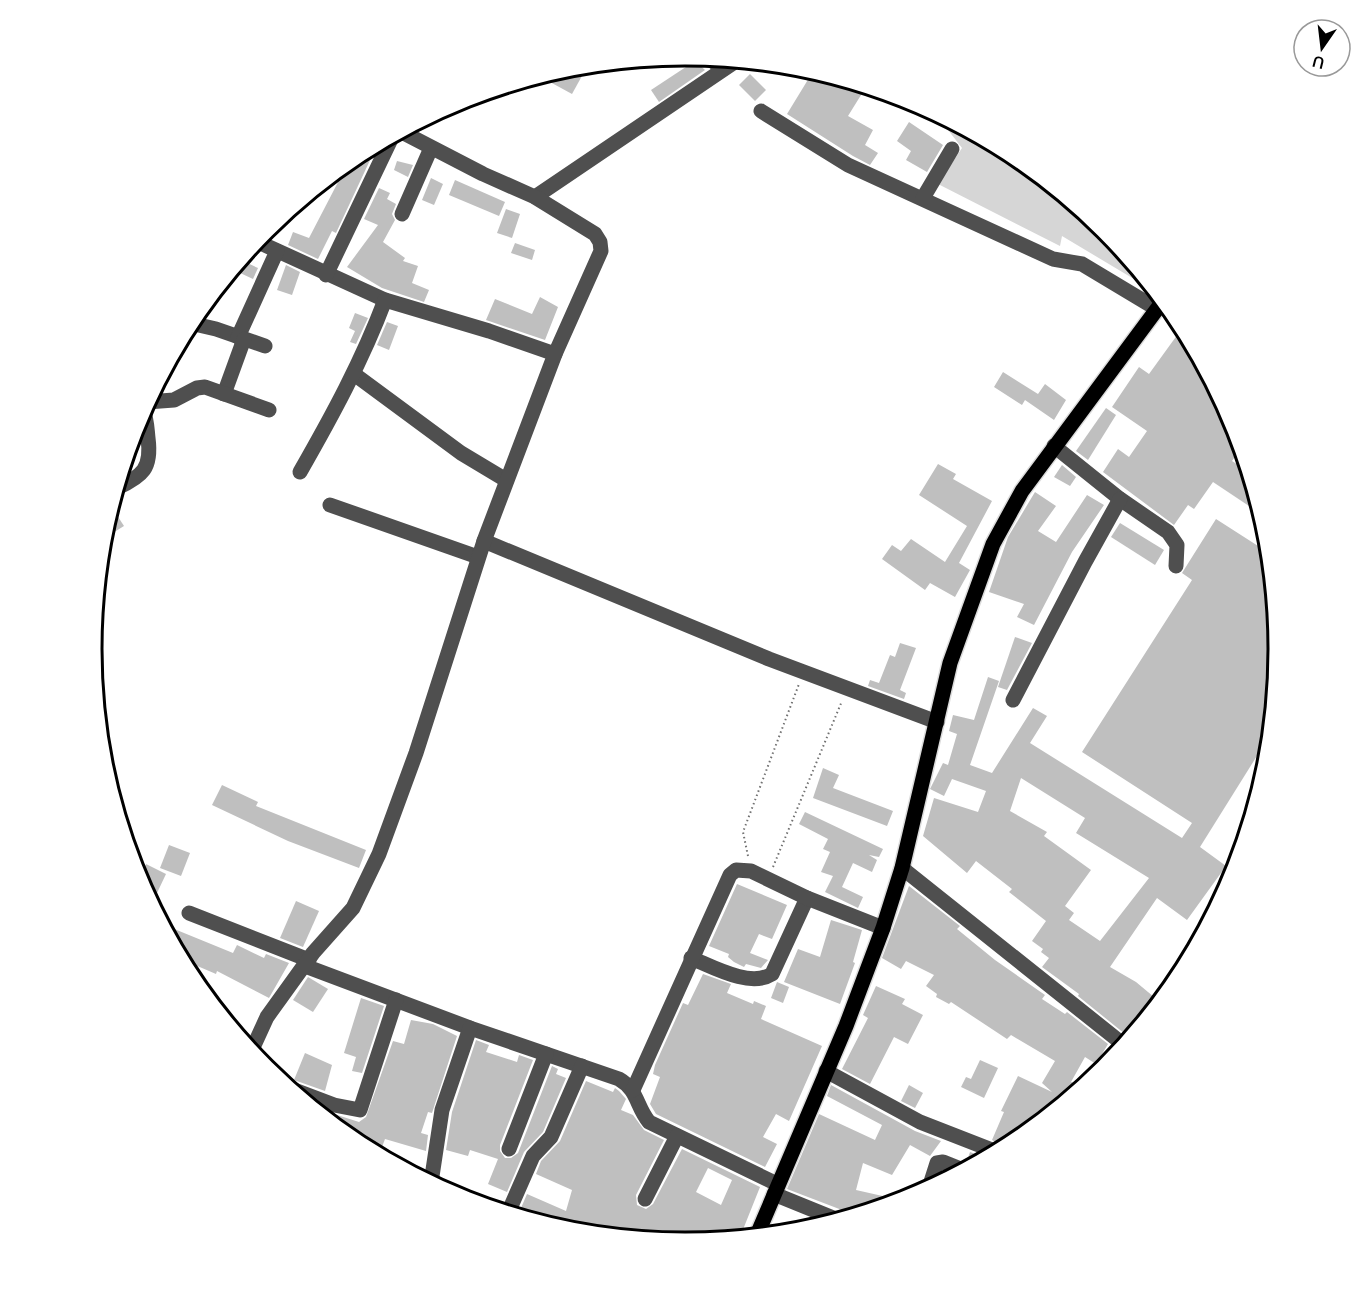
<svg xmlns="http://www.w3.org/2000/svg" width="1370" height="1298" font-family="'Nunito Sans',sans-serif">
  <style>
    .green { fill: #d6d6d6 }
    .building { fill: #bfbfbf; fill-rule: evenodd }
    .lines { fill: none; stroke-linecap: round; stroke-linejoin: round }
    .major-casing { stroke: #dbdbdb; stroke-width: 18 }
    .path { stroke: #717171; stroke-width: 2; stroke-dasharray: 1.5 3; stroke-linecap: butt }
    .minor { stroke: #4f4f4f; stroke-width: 15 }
    .major { stroke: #000; stroke-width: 15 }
    .rim { fill: none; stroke: #000; stroke-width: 3 }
  </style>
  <rect width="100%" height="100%" fill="#fff"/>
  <polygon class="green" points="935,113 1015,156 1105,230 1154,291 1062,236 1060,246 938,184 962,148"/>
  <g class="building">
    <polygon points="695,61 705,70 659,102 651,90"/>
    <polygon points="588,65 572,94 539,76 570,67"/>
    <polygon points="795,66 866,87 848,116 873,130 865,145 878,153 870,165 853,156 787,114 809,78"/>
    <polygon points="750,74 766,90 755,101 739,85"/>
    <polygon points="909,122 943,145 927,172 906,160 911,151 897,141"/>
    <polygon points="378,143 336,233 332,231 318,259 288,245 293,232 309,238 349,161"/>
    <polygon points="397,161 413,165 408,177 394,170"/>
    <polygon points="431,178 443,184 434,205 422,200"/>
    <polygon points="455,180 505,202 499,216 449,195"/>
    <polygon points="379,188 390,193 387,199 396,204 392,214 395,220 383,242 405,258 403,261 418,266 412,283 429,290 424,302 382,288 347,267 378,225 364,219"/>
    <polygon points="506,209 520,214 512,238 497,233"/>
    <polygon points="515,243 535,250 532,260 511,253"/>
    <polygon points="243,261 258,268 253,279 238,272"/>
    <polygon points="286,265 300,272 292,295 277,290"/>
    <polygon points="540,297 558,307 545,340 486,320 495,299 532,314"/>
    <polygon points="355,313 368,318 356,344 350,342 355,331 349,328"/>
    <polygon points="387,322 398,326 389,350 377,345"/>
    <polygon points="1183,327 1233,422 1241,448 1232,461 1249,472 1261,514 1213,482 1194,509 1188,505 1174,525 1103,472 1118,449 1129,457 1147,431 1112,407 1139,367 1149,374"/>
    <polygon points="1003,372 1038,394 1045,384 1066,400 1054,420 1025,400 1022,405 994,387"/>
    <polygon points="1106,408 1116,415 1088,460 1076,451"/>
    <polygon points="938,464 956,474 953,479 992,501 959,563 970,570 955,597 930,583 925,590 882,559 892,545 901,551 911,539 945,562 967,526 919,495"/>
    <polygon points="1062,465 1076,477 1070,486 1054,477"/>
    <polygon points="1035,492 1056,506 1038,531 1056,542 1087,495 1104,505 1072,552 1034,625 1017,617 1024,604 989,592 1008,537"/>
    <polygon points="111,506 124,526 111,534 105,525"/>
    <path d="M1216,519L1269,553L1278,649L1270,735L1200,847L1226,866L1187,920L1157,898L1110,967L1136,982L1160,1002L1130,1038L1078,996L1079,994L1042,967L1049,958L1041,952L1043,949L1032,941L1046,921L1009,892L1012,889L976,861L967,873L923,836L934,798L978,812L986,791L952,779L944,796L930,789L943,763L948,765L957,734L949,731L953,715L974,720L988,677L999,681L970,765L992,773L1033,708L1047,716L1030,743L1182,838L1192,823L1082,752L1192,580L1182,573ZM1021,778L1085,818L1076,833L1149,878L1100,941L1069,920L1074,913L1065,906L1091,870L1044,836L1047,832L1010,811Z"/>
    <polygon points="1120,523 1164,550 1155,565 1111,537"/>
    <polygon points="1015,637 1032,643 1007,690 998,687"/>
    <polygon points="900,643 916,648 900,690 906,693 904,699 868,686 870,680 879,683 890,655 895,657"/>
    <polygon points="823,768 839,775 833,788 893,811 887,826 813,798"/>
    <polygon points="222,785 258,802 256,806 366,850 359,868 288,841 212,805"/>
    <polygon points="805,812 883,849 879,857 869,855 877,860 872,872 853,863 842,887 863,897 858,908 825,892 833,876 821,872 830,852 823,849 828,839 799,824"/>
    <polygon points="169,845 190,853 181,876 160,868"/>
    <polygon points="146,864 166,874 157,893 142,886 139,880"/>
    <polygon points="737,884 787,905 772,939 759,934 750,953 768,960 761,968 746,964 744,967 734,962 728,957 729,954 709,946"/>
    <polygon points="909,886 960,926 957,929 995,960 1045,995 1042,999 1065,1014 1067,1012 1108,1044 1096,1064 1085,1057 1071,1082 1083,1086 1005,1148 992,1140 1004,1112 1001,1111 1018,1076 1052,1092 1042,1083 1055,1061 1011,1035 1007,1039 951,1002 949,1004 936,997 937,994 926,986 934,975 906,961 901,969 882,958"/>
    <polygon points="296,901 319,911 303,947 280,938"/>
    <polygon points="831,920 862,930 853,962 855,963 840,1004 784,982 798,949 820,957"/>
    <polygon points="162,924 233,953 237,945 264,958 266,954 289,963 269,998 217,971 216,974 181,959"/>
    <polygon points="703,974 731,984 727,993 753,1004 754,1001 766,1006 761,1019 822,1046 789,1121 776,1114 763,1137 777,1144 765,1167 656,1114 650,1104 660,1077 653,1074 655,1065 683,1003 688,1005"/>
    <polygon points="308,977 328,989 313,1012 293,1000"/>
    <polygon points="777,982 789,987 783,1003 771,998"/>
    <polygon points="876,986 905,999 902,1004 923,1015 908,1044 894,1037 870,1084 842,1069 868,1018 863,1015"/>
    <polygon points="361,998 384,1006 362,1073 352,1071 356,1057 344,1053"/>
    <polygon points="411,1020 433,1024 457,1036 432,1113 428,1112 421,1133 428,1135 426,1151 385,1139 379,1155 355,1142 312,1107 359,1122 366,1117 393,1041 404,1044"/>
    <polygon points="476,1040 489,1045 486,1052 517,1062 519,1055 533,1060 500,1145 500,1151 505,1158 511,1158 518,1153 552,1066 558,1069 556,1074 566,1078 543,1132 524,1152 507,1192 488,1184 498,1159 470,1150 468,1156 446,1150 452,1112"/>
    <polygon points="305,1053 332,1065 325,1091 294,1080"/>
    <polygon points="980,1060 998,1068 984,1098 961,1087 966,1077 971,1079"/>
    <path d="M586,1081L613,1092L615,1088L619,1091L626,1099L621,1110L633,1115L644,1130L664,1140L636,1195L637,1205L646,1209L653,1204L682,1149L760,1187L740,1237L689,1242L665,1235L664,1240L569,1231L518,1215L527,1194L566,1211L572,1190L536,1174L541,1161L560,1141ZM708,1168L732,1180L721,1205L696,1192Z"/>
    <polygon points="831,1085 915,1131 941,1141 930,1156 910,1145 892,1175 863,1163 856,1190 887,1197 884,1206 855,1215 787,1189 819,1114 875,1140 882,1125 827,1096"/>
    <polygon points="909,1085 923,1093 915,1108 901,1101"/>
    <polygon points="970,1152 986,1158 971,1166 967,1161"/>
  </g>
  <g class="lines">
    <g class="major-casing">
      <polyline id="major" points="757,1235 846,1026 883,928 902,868 950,663 993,544 1022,491 1163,301"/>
    </g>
    <g class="path">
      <polyline points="748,856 743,832 799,684"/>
      <polyline points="773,867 842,701"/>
    </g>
    <g class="minor">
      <polyline points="709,58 723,69"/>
      <polyline points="909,100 919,107"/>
      <polyline points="761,111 848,165 1053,259 1082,264 1157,309"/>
      <polyline points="535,197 736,61"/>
      <polyline points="923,198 952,149"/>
      <polyline points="402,214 431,148"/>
      <polyline points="256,241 385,300 489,331 555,354"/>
      <polyline points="326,275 393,135"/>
      <polyline points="190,323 216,329 265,346"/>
      <polyline points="238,337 277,251"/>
      <polyline points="354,374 461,453 506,480"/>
      <polyline points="224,394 244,339"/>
      <polyline points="147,402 174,400 197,388 205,387 269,410"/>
      <polyline points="1054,446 1120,499 1168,532 1177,545 1176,566"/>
      <path d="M300,472C332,416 362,361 385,300"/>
      <path d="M117,488C143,476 152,468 148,438C147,429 147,419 143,410"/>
      <polyline points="330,505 478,557"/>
      <polyline points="484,541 769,659 937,722"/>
      <polyline points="1013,700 1085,562 1120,499"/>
      <polyline points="902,868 1124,1045"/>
      <polyline points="189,913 309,960"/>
      <path d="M691,958C713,967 750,988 772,974L807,898"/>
      <path d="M305,966L470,1028L619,1079C638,1090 636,1106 649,1122L777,1184"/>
      <polyline points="251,1052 267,1017 313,953 353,908 379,854 416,753 484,541 555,354 601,251 600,242 595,234 535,197 483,174 400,131"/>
      <polyline points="826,1071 920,1122 997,1152"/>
      <polyline points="289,1088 334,1105 360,1110 396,1000"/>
      <polyline points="633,1090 730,875 736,870 751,871 807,898 883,928"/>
      <polyline points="509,1149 546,1054"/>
      <polyline points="431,1183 442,1110 470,1028"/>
      <polyline points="929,1188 937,1163 943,1162 963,1170"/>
      <polyline points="774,1194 838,1220"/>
      <polyline points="645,1199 677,1136"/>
      <polyline points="508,1213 533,1156 551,1137 582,1066"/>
    </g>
    <use href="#major" class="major"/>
  </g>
  <path d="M0 0H1370V1298H0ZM102 649a583 583 0 1 1 1166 0a583 583 0 1 1-1166 0Z" fill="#fff" fill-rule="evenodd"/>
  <path class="rim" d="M102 649a583 583 0 1 1 1166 0a583 583 0 1 1-1166 0Z"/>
  <g transform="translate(1322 48) rotate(194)"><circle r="28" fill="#ffffff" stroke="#999999" stroke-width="1.5"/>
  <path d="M0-4.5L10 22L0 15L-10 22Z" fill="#000000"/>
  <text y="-9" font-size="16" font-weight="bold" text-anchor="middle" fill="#000000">U</text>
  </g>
</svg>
